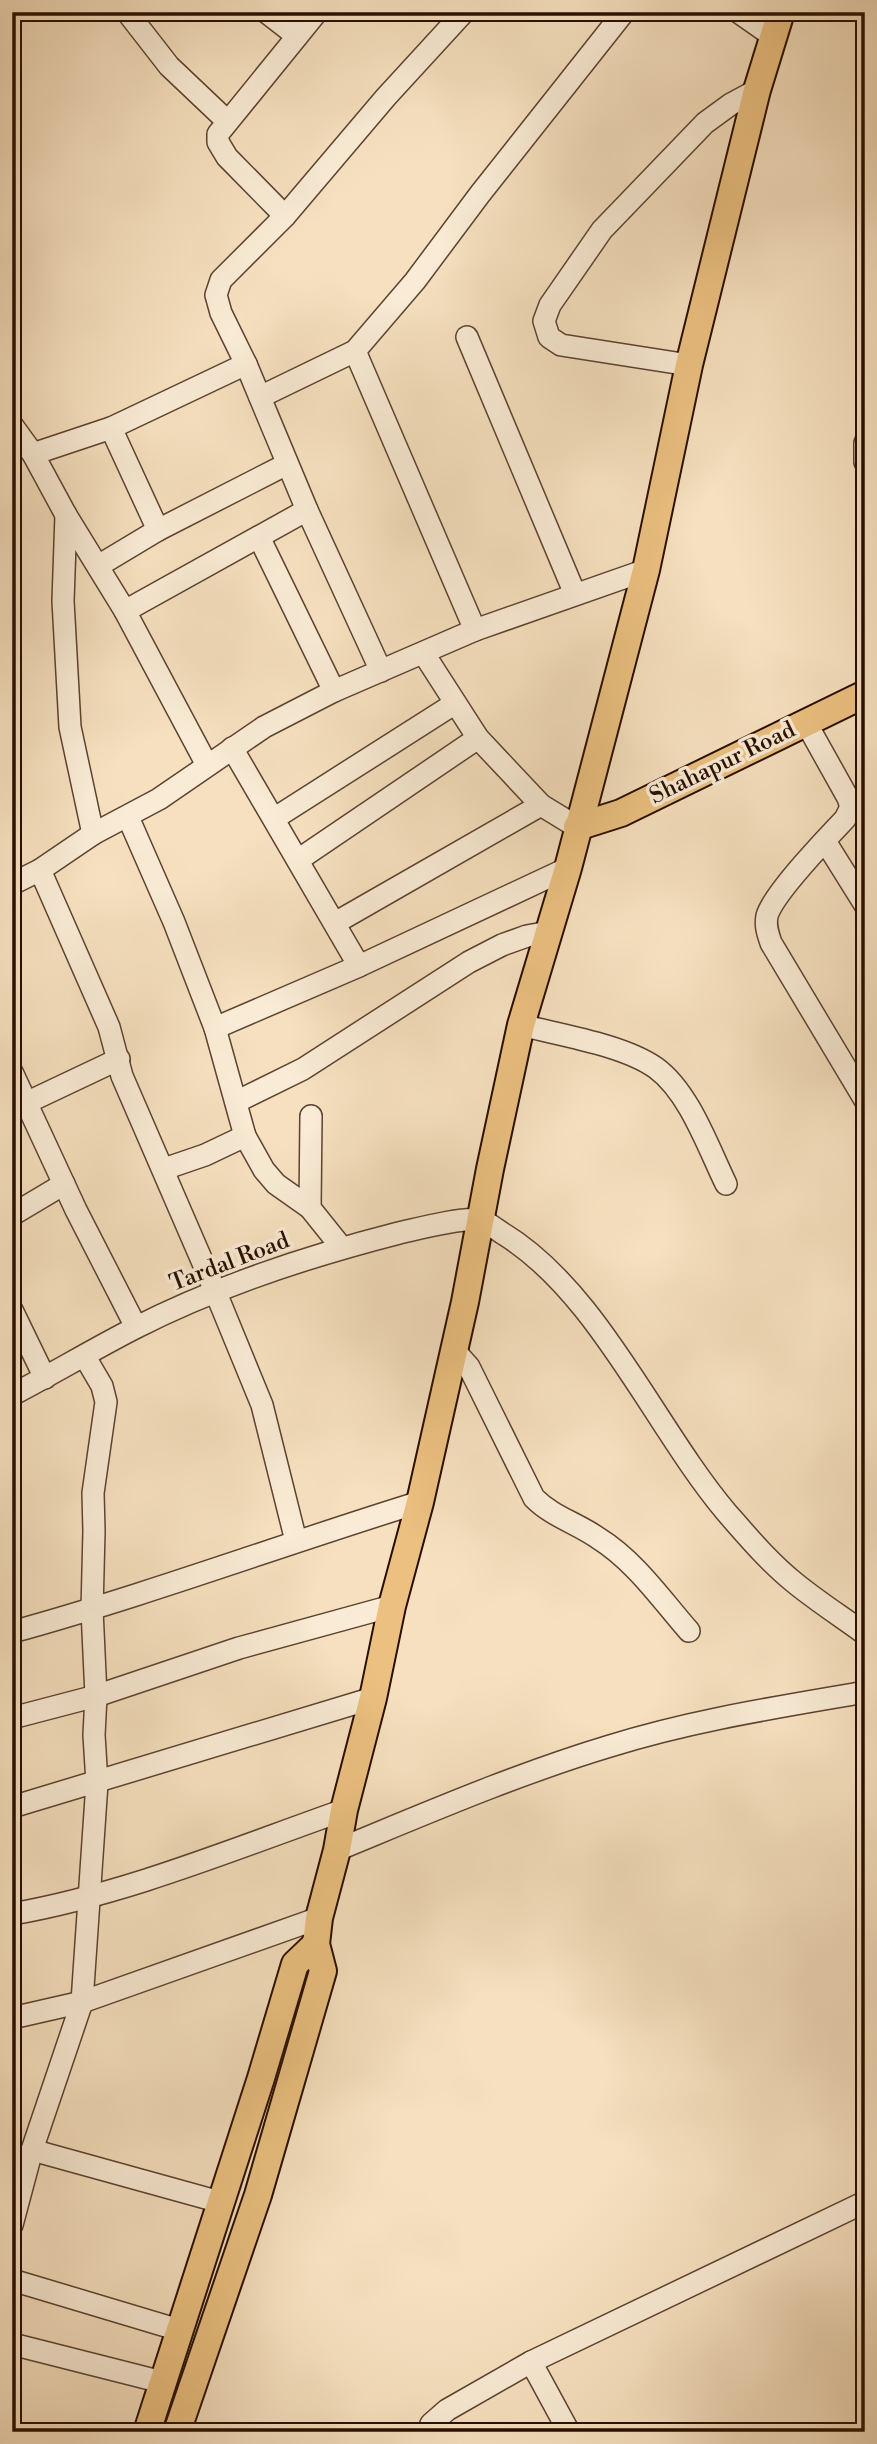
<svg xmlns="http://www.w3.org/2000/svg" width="877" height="2444" font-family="'Libre Bodoni',serif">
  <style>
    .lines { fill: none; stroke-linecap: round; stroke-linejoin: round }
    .minor-casing { stroke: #5c4230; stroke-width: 24 }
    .major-casing { stroke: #280e00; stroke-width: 30 }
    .minor { stroke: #f9ebd5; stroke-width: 21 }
    .major { stroke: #ebc080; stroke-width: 26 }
    .labels { text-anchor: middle; stroke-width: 7; stroke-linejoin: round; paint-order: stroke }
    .street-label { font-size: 23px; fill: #280e00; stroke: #f9ebd5 }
  </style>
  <rect width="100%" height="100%" fill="#f6e0bf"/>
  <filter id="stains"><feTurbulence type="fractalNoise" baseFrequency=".00286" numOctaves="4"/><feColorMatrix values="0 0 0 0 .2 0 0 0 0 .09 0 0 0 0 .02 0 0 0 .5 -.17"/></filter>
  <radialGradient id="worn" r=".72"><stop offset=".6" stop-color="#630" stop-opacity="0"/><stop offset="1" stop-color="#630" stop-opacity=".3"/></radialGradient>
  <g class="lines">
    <g class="minor-casing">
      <g id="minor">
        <polyline points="127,12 169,66 227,121"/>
        <polyline points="266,12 297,36"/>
        <polyline points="738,12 774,37"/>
        <polyline points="285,216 227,157 218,142 218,134 317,12"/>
        <polyline points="467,337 575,594"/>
        <polyline points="355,351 475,630"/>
        <polyline points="689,365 561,345 549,337 544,321 550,305 602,230 705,123 731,104 757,90"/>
        <polyline points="260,397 355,351 415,281 480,194 624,12"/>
        <polyline points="12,425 33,454 66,515 125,611 207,765"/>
        <polyline points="111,428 158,530"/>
        <polyline points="865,443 865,462"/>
        <polyline points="33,454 111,428 246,364"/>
        <polyline points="66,515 63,601 70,727 93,834"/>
        <polyline points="259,537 334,691"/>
        <polyline points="98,566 158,530 287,464"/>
        <polyline points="125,611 307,510"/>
        <polyline points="424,654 478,738 541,805 577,827"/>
        <polyline points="381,671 307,510 246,364 221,313 216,295 221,280 285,216 386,97 464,12"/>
        <path d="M805,721L848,798L851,807L845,819C827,838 773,894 767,916C765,926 768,934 771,943L865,1100"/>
        <polyline points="232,748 359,966"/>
        <polyline points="128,817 174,922 215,1028 245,1136 264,1170 276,1184 310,1208 342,1248"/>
        <polyline points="275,818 454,704"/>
        <polyline points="825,841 865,905"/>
        <polyline points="298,860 478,738"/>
        <polyline points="40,870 109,1027 122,1076 216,1293 262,1405 296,1541"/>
        <polyline points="12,884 40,870 93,834 159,799 264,727 334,691 475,630 646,570"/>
        <polyline points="335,923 541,805"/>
        <path d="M521,1025C560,1035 624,1045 656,1068C689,1092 708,1147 726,1184"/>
        <polyline points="215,1028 359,966 568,868"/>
        <polyline points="12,1072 76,1210 136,1327"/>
        <polyline points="236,1102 303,1069 469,962 502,945 527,936 549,932"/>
        <polyline points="26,1103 119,1059"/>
        <polyline points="164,1169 205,1155 245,1136"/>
        <polyline points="310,1208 311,1116"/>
        <polyline points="12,1215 64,1184"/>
        <polyline points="12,1310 45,1378"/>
        <path d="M454,1350L469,1367L534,1498C553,1517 577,1523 598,1538C635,1561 661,1599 689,1631"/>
        <path d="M12,1395C54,1373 94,1349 135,1328C219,1285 309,1256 399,1233C417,1229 462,1217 479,1220C486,1221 496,1229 502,1233C598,1291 655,1428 727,1513C748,1537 770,1563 795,1583C817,1601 842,1617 865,1634"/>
        <path d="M12,1632C150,1594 284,1544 420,1502"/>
        <polyline points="12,1718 96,1696 239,1648 392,1606"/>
        <polyline points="12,1807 373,1698"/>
        <path d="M337,1850C427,1813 517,1774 610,1746C693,1720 779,1707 865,1692"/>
        <path d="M12,1914C126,1894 236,1848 344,1810"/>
        <polyline points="12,2018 82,2002 319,1918"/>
        <polyline points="32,2150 220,2202"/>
        <polyline points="12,2225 32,2150 82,2002 97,1783 94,1735 96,1696 92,1610 94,1531 93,1493 106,1402 102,1386 85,1357"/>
        <polyline points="12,2280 179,2330"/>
        <polyline points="12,2344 162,2382"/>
        <polyline points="531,2362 569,2432"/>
        <polyline points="428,2432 431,2424 447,2410 531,2362 865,2202"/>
      </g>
    </g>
    <g class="major-casing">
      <g id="major">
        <polyline points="577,827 621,813 865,694"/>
        <polyline points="147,2432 261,2078 295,1964 316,1944"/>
        <polyline points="177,2432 258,2195 323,1971 316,1944 319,1918 337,1850 344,1810 373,1698 392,1606 420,1502 465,1302 490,1169 521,1025 568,868 646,570 689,365 757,90 781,12"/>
      </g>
    </g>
    <use href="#minor" class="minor"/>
    <use href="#major" class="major"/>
  </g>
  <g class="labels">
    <g class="street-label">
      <text transform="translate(722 762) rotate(-26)" y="8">Shahapur Road</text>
      <text transform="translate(229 1261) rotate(-21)" y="8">Tardal Road</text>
    </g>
  </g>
  <rect width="877" height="2444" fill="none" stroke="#f6e0bf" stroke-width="42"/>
  <rect x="14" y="14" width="849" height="2416" fill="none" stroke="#280e00" stroke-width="3.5"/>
  <rect x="21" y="21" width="835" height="2402" fill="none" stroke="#280e00" stroke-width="2"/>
  <rect width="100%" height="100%" filter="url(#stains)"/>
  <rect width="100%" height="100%" fill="url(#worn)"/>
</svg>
